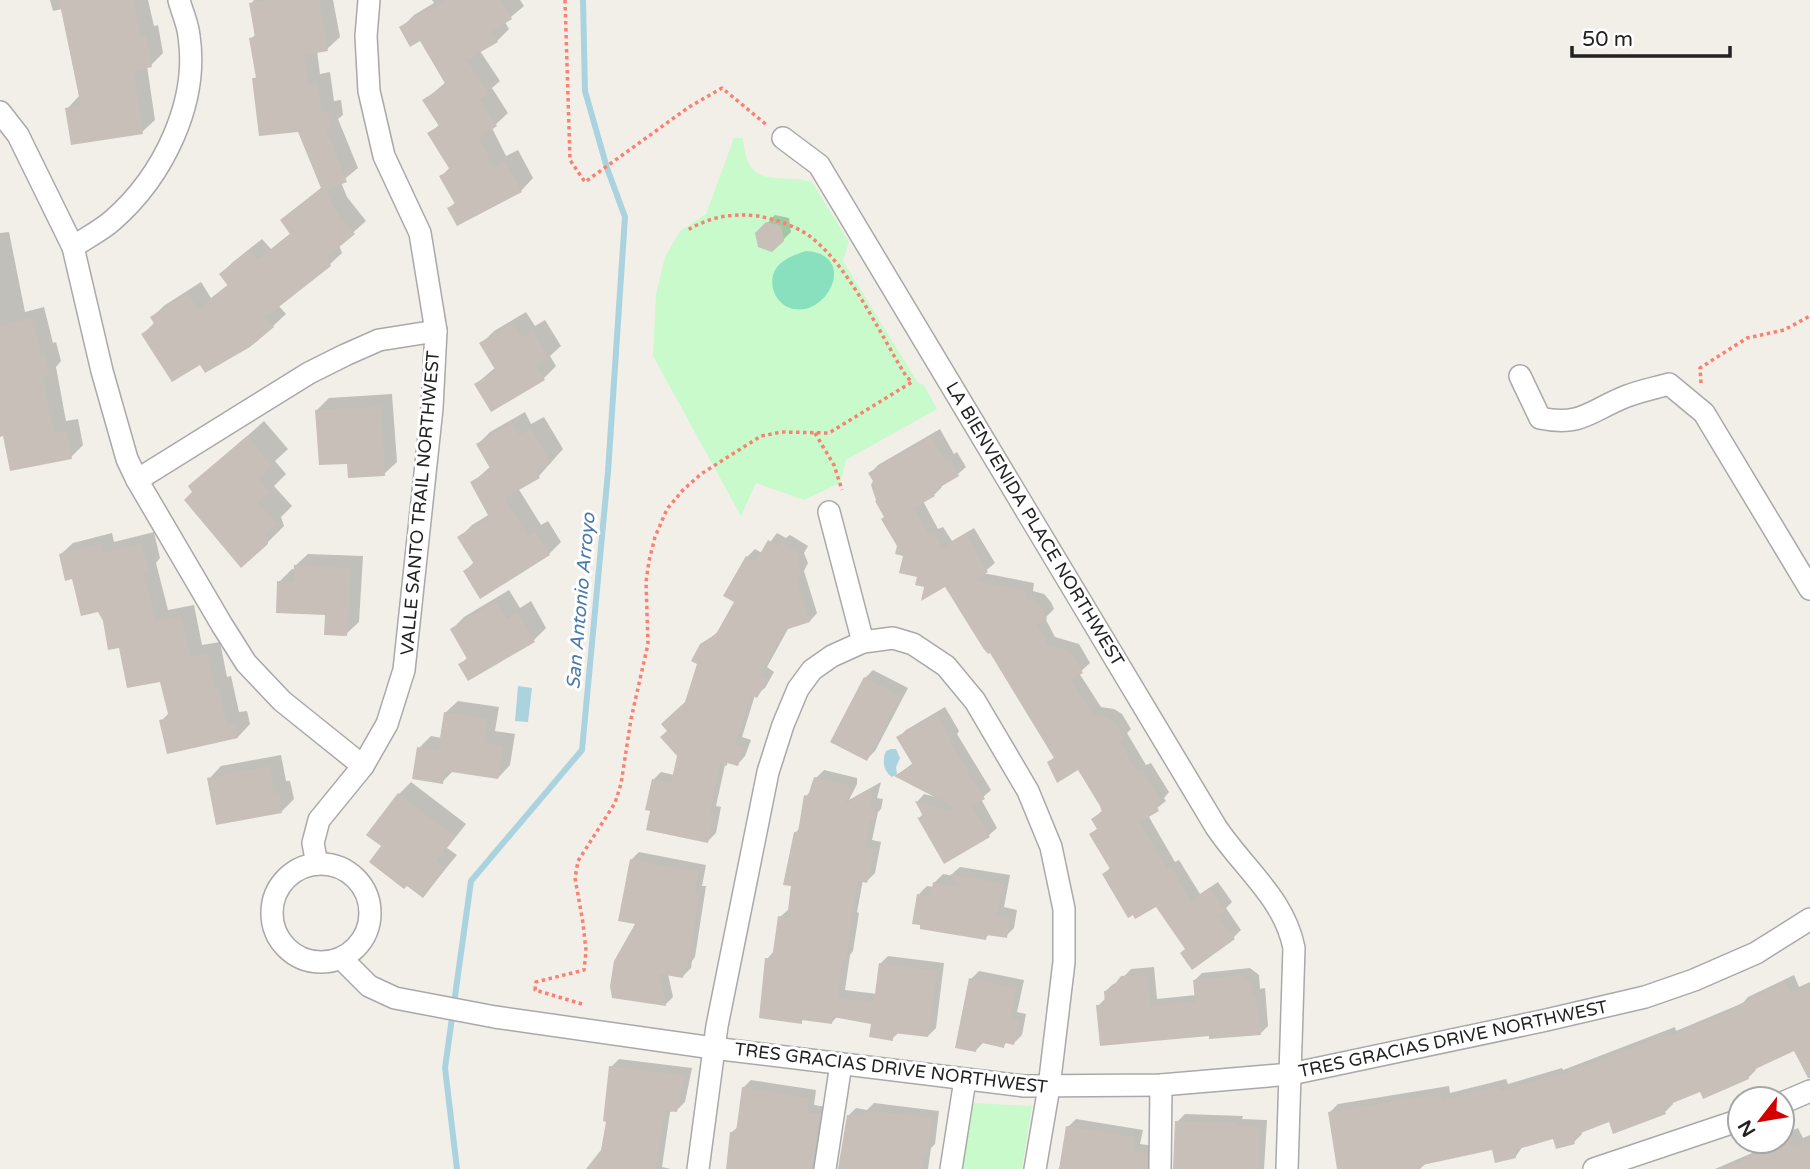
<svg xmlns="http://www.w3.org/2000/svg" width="1810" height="1169" font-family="'Varela Round',sans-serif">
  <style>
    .park { fill: #c8facc }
    .pitch { fill: #88e0be }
    .water { fill: #aad3df }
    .shadow { fill: #0003 }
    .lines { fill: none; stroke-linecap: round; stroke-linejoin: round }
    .stream { stroke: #aad3df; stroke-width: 6 }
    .building { fill: #c7bfb8 }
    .minor-casing { stroke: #a9a9a9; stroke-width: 24 }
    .path { stroke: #fa8072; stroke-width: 3.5; stroke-dasharray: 3.5 3.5; stroke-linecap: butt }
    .minor { stroke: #fff; stroke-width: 21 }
    .labels { text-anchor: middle; stroke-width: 6; stroke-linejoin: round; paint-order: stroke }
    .street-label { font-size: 18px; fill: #222; stroke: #fff }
    .water-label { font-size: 19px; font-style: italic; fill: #4a7aab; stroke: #fff }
  </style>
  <rect width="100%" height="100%" fill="#f2efe9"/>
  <g class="park">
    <path d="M734,138H743C747,192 778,172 812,182L849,242L843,261L918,383L924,385L937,409L846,460L840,483L804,500L756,483L741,516L653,356L656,294L665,257L680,231L706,214Z"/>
    <polygon points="972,1103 1032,1106 1022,1169 961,1169"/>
  </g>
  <path class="pitch" d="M806,251C859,254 827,320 790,308C771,301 766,275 781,263C788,257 797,254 806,251Z"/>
  <g class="water">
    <polygon points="518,686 532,688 528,722 515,721"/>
    <path d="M891,749H896L900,758L896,767L897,774L892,777C883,771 882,760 886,751Z"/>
  </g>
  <g class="shadow">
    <polygon points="50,0 148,0 154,26 158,25 163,53 151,65 147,66 155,120 142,132 67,109 79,96 62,9 53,11"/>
    <polygon points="254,0 333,0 340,37 327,49 317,51 320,74 330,72 334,101 341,100 343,115 338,119 358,168 341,182 347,197 366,221 339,245 342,253 329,265 278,305 286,314 273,326 205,371 200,363 143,334 155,322 152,317 165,305 201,282 211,298 229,284 221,274 233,262 262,239 271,249 292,232 282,221 322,187 299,130 254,79 258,75 251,39 256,34 251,4"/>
    <polygon points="432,0 520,0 524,6 505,22 509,29 497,41 480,51 500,81 492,88 508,113 492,128 506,156 518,150 533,178 521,191 449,208 456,202 442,176 450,167 429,134 440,124 425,100 446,82 420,39 401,28 414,15 434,3"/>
    <polygon points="775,215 789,218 791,232 783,240 757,234"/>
    <polygon points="9,232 25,312 44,307 53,343 56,342 61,361 56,367 66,421 78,419 83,445 71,457 5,434 0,435 0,233"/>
    <polygon points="526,312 535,326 545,320 561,346 550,356 556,366 544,378 476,384 496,367 482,343 494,331"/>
    <polygon points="392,394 397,462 384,474 348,462 317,410 329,398"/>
    <polygon points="525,412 531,424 544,417 563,449 539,476 518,488 541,525 548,521 561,542 549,554 465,571 474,562 459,538 472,525 490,514 472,483 491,466 478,444 490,432"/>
    <polygon points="264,421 288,449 275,461 286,474 274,486 292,506 281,517 284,526 267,543 190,487"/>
    <polygon points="940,429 954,454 957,452 966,467 958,474 940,485 942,487 934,495 923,501 938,529 943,527 952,541 974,528 995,563 983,573 1034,583 1033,591 1044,594 1051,602 1054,609 1045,618 1055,637 1079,644 1090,663 1079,673 1101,707 1114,709 1122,714 1131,729 1127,733 1146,765 1151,763 1169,792 1164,798 1166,801 1148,815 1153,824 1175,862 1179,860 1200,894 1218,882 1232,902 1226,908 1241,930 1233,938 1187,948 1156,905 1104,874 1111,867 1091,834 1098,828 1093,819 1103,810 1078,768 1049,763 1055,756 991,651 945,585 926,585 899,545 871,473 878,465"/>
    <polygon points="154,532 160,558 156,563 168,610 194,605 202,645 220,642 227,677 231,676 239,712 247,711 250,724 238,737 161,721 170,712 162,680 120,646 99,610 73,577 60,555 73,543 112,533 114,542"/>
    <polygon points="777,533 786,538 790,535 808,546 804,553 808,563 804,571 817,613 810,621 789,627 767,667 774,672 765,688 755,695 742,737 751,740 745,756 738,764 729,762 725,765 716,806 721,807 716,833 708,841 653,780 661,772 674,775 679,755 669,731 687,701 699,663 702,645 720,630 736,601 747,557 755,549 762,553"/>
    <polygon points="308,554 363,556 359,622 346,634 326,614 279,582 292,569 295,570 295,566"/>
    <polygon points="509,590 520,608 531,601 546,628 534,640 469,679 460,665 468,657 452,629 464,617"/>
    <polygon points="873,670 908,688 875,751 867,759 865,678"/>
    <polygon points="458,701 499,707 495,731 515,734 510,765 498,778 453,771 442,782 419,748 431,736 442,738 445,713"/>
    <polygon points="945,707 959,731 957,734 991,790 981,799 997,828 989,835 945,861 919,818 924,813 917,802 924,794 936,797 897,775 913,763 898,738 906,730"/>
    <polygon points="281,755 286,781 290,781 294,799 282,811 209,779 221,766"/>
    <polygon points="824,770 857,778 857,784 849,800 881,782 877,798 883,799 881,809 878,812 872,840 881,842 875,873 867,881 863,880 857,912 859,913 853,951 850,955 845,990 877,994 880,964 888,956 944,963 936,1028 928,1036 899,1032 892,1039 873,1022 838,1016 832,1022 805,1018 801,1022 767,959 775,950 780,917 789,909 796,832 800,828 806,796 812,790 816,778"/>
    <polygon points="411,782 466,824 447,848 457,855 423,896 383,846 399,794"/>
    <polygon points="639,852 706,865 702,886 706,886 695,957 692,961 691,968 683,976 668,974 673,997 665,1005 638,923 631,860"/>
    <polygon points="960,867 1010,875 1004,907 1017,910 1014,928 1006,936 990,934 985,938 919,894 927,886 934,887 935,882 943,874 954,876 952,874"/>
    <polygon points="1154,967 1157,999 1196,995 1194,981 1202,973 1250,968 1259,975 1260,989 1265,988 1268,1026 1260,1034 1210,1034 1098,1006 1106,998 1105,992 1113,984 1118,983 1131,969"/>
    <polygon points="979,971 1024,980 1017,1012 1026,1014 1022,1035 1014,1043 1007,1042 1003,1046 984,1042 976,1050 971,979"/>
    <polygon points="1794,975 1799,987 1810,982 1810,1055 1795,1048 1755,1067 1756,1070 1748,1078 1701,1089 1672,1101 1673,1104 1665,1112 1614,1132 1610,1120 1581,1131 1582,1134 1574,1142 1555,1137 1523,1146 1516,1156 1493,1148 1427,1162 1420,1169 1339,1169 1330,1112 1338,1104 1449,1086 1450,1093 1506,1079 1508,1084 1562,1068 1563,1070 1675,1027 1676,1031 1743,1003 1748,997"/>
    <polygon points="619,1059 692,1068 685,1102 677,1110 670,1112 662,1167 671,1169 591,1169 603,1150 608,1120 611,1067"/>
    <polygon points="751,1080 816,1090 814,1105 827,1107 825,1169 728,1169 732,1132 739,1126 743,1088"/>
    <polygon points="874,1103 939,1111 935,1144 931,1148 928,1169 840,1169 848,1116 856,1108 867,1110"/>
    <polygon points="1185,1114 1243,1116 1242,1119 1267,1120 1264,1169 1175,1169 1177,1122"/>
    <polygon points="1076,1119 1143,1130 1140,1144 1154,1146 1158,1169 1058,1169 1062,1165 1068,1127"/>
    <polygon points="1798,1128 1803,1138 1810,1135 1810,1169 1715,1169 1766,1147 1772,1141 1782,1141 1782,1135"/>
  </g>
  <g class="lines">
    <polyline class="stream" points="457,1169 445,1068 471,881 582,750 608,472 625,217 607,168 585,91 583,0"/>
  </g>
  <g class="building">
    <polygon points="59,0 133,0 141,37 146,36 152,67 134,71 143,134 71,145 65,108 81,106"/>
    <polygon points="268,0 319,0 328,51 305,55 308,85 318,84 322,112 329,111 331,129 326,129 347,182 327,190 335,210 355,234 327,257 331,266 266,317 274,327 250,347 205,373 200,365 172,382 141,334 155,325 150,317 188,293 198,309 228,286 219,274 249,250 258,260 290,234 280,220 321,188 298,132 259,136 252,78 256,78 249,38 255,37 249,3"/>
    <polygon points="445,0 501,0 512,19 491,32 498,42 467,60 489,94 480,100 497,126 479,138 494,167 505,161 522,192 457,226 447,208 455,204 439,176 450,170 427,133 439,126 422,100 446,85 420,41 410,47 399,27"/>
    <polygon points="766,222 781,226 784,241 772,252 758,247 755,233"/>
    <polygon points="32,318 41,354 44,353 50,375 43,377 54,433 66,430 72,459 10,471 3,436 0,437 0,326"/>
    <polygon points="513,323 522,337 533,331 550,359 537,366 545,380 491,412 474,384 496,371 479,343"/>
    <polygon points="381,406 385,476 348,478 347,464 319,465 315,410"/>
    <polygon points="512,423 519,435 531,428 551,463 536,471 540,478 505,498 528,536 535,532 550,555 480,599 463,571 474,564 457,537 489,517 470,482 491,470 476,444"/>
    <polygon points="247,436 272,466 259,478 270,492 258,502 277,524 265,534 268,538 268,544 241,568 184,500 192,492 188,486"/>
    <polygon points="931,436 946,461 949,459 959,476 932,492 935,496 914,508 930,536 934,533 943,548 966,534 988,572 974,580 1027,591 1026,599 1036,601 1044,610 1047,619 1037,625 1048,644 1071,652 1083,673 1071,680 1093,715 1106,717 1115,722 1124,738 1119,741 1138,772 1142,769 1162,802 1156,805 1159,811 1140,822 1167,868 1171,866 1191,901 1209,888 1226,911 1218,916 1235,939 1192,970 1180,953 1185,949 1156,907 1135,919 1133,915 1128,918 1102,874 1110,869 1089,834 1097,829 1091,819 1102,812 1100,806 1078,770 1057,783 1047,762 1054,758 990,653 988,654 983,648 945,587 921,601 924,587 915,585 917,577 899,573 903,556 895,554 897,546 881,519 884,517 875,501 876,500 871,485 873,481 868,473"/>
    <polygon points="768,540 778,546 780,542 801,554 797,562 801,572 797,580 810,622 785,630 760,676 768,680 757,698 751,695 735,745 744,748 738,766 727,763 727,766 720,764 710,813 714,814 708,843 646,830 650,811 645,810 652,779 671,783 677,756 660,737 667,731 661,724 685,702 697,664 691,661 700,644 716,634 734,602 723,596 746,556 756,561"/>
    <polygon points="142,543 149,572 144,574 156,621 182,616 190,656 208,653 214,689 219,688 227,724 235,722 238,738 167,754 159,720 169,718 160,682 127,688 119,648 108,650 103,621 98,612 81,616 72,579 65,581 59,554 100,544 102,553"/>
    <polygon points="294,565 351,568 347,636 324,635 325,615 276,613 277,581 293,582"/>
    <polygon points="496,601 507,619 518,612 535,642 468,681 458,664 467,659 450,629"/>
    <polygon points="864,677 901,696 867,761 830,742"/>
    <polygon points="444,712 487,719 484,743 503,746 498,779 445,771 443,784 412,779 417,747 438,751"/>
    <polygon points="937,714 952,741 950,742 985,799 972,806 990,837 944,864 917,817 925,820 915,801 950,810 952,806 894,776 913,765 896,737"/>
    <polygon points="269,766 274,793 279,792 282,813 216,825 207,778"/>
    <polygon points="814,777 850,786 850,794 845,804 874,787 870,805 876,807 874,819 870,821 865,847 874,849 867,883 858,881 850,920 852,920 846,961 843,960 838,998 874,1001 879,963 937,971 928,1037 893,1033 893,1041 869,1037 871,1024 833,1017 832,1024 802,1020 802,1024 759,1018 765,958 772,959 778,916 787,918 791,886 783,885 794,832 798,832 804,795 808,796"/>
    <polygon points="398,793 455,837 436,861 446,868 423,898 407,886 404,889 369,862 381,846 366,835"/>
    <polygon points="630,859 699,872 695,893 699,894 688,967 685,967 683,978 659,974 666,1006 612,998 610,986 614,961 635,924 618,921"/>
    <polygon points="950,874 1003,883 997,915 1010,917 1007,938 987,935 986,940 920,929 920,925 912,924 917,894 931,896 933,882 957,886"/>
    <polygon points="1147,974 1150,1006 1195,1002 1193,980 1242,975 1252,984 1253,996 1257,996 1261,1035 1209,1039 1209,1036 1100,1046 1096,1005 1105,1005 1104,991 1110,990 1121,976"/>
    <polygon points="969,978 1017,988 1010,1019 1019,1021 1014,1045 1005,1043 1004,1048 978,1042 976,1052 955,1048"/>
    <polygon points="1785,982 1791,994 1810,985 1810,1078 1808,1078 1794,1051 1747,1073 1749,1079 1703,1099 1700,1092 1663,1107 1666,1114 1613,1134 1609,1122 1573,1136 1575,1144 1556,1149 1553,1139 1515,1150 1516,1158 1495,1163 1492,1150 1418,1166 1419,1169 1337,1169 1328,1112 1441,1093 1442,1100 1498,1086 1500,1091 1555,1075 1555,1077 1667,1034 1668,1037 1739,1007 1738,1005"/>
    <polygon points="609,1066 685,1075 677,1112 666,1111 665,1119 663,1119 656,1169 586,1169 601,1150 606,1122 603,1121"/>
    <polygon points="742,1087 809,1098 807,1113 820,1114 812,1169 726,1169 730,1132 736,1132"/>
    <polygon points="864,1110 932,1118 928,1154 925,1153 922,1169 838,1169 847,1115 863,1117"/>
    <polygon points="1175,1121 1236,1123 1235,1126 1260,1127 1259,1169 1173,1169"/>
    <polygon points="1066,1126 1136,1137 1133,1151 1147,1153 1147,1169 1059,1169"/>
    <polygon points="1790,1134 1795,1146 1810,1139 1810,1169 1722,1169 1767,1150 1765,1146 1782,1141 1782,1138"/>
  </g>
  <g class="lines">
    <g class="minor-casing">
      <g id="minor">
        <polyline points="0,112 18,135 73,247 102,371 127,459 137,480 222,625 246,663 282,701 363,766"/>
        <path d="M783,138L819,165L1216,827C1244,869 1284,898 1294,948L1287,1169"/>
        <path d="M73,247C86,238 102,230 113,220C163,176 199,103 189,36C188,24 182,12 179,0"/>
        <path d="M1520,376L1540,418C1582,427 1591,410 1627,396C1640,391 1655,388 1669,384L1704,413L1810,589"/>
        <polyline points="137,480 309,373 345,355 379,340 436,331"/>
        <polyline points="829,512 863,642"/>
        <polyline points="317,864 313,843 319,820 363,766 387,724 404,670 432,408 436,331 420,233 384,156 369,91 366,36 369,0"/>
        <circle cx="321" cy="913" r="49"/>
        <polyline points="342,959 369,986 395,998 495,1017 713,1048 1024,1086 1161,1085 1291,1074 1542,1021 1645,997 1694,980 1756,953 1810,919"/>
        <polyline points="1782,1103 1810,1091"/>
        <polyline points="698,1169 717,1026 768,772 783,725 798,689 812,670 832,656 863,642 893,638 913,644 946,666 975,701 1028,791 1051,847 1064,909 1064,962 1049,1087 1035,1169"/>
        <polyline points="825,1169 841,1064"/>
        <polyline points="951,1169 965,1080"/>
        <polyline points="1160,1169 1161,1085"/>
        <polyline points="1594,1169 1740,1120"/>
      </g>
    </g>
    <g class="path">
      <polyline points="565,0 570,160 585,182 689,107 722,88 768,126"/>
      <polyline points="1701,383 1700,368 1747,338 1784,330 1810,316"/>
      <polyline points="815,433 834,465 842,490"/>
      <path d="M582,1004L535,990L536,982L584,970L586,951L583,923L575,878L578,861L615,803L621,784L631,719L648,644L646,582L649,561L655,537L667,509L683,490L701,474L761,436L782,432L829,433L912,382L906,376C880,334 850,268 812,238C799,227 775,219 758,216C730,213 709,217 686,231"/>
    </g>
    <use href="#minor" class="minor"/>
  </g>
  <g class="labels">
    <g class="street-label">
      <text transform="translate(420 503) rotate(-85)" y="6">VALLE SANTO TRAIL NORTHWEST</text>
      <text transform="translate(1035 524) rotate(59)" y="6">LA BIENVENIDA PLACE NORTHWEST</text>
      <text transform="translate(1453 1039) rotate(-12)" y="6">TRES GRACIAS DRIVE NORTHWEST</text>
      <text transform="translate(891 1068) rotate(7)" y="6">TRES GRACIAS DRIVE NORTHWEST</text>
    </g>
    <g class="water-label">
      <text transform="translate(580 601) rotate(-85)" y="7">San Antonio Arroyo</text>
    </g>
  </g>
  <g transform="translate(1761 1120) rotate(239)"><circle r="33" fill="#ffffff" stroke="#a7a7a7" stroke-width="2"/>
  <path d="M0-5L12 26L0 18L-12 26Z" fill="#d40000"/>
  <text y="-10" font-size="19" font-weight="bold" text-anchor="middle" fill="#222222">N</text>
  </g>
  <path d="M1572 46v10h158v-10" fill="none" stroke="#222222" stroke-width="3.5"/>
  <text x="1582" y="46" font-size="21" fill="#222222" stroke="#ffffff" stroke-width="5" paint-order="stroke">50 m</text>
</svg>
